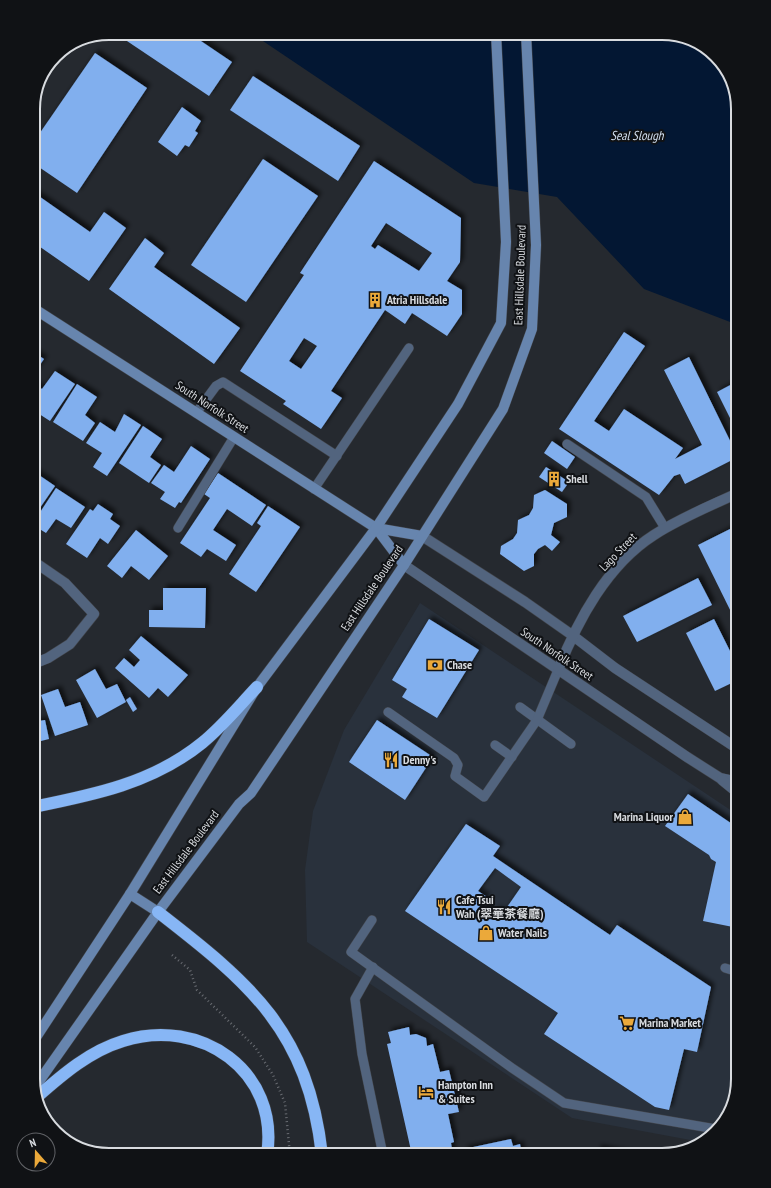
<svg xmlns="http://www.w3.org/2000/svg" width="771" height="1188" font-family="'PT Sans Narrow','Noto Sans SC',sans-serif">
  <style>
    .built { fill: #29313c }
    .water { fill: #031733 }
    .building { fill: #81afee; fill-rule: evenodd; filter: url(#shadow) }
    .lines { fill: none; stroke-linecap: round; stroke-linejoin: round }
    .lane-casing { stroke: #42454b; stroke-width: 10 }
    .street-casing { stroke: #42454b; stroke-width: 11 }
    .secondary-casing { stroke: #42454b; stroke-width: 11 }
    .highway-casing { stroke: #42454b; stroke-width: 13 }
    .path { stroke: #696c72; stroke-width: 2.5; stroke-dasharray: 1 3; stroke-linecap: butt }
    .lane { stroke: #52647e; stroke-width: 9 }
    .street { stroke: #52647e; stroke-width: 10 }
    .secondary { stroke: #6785ae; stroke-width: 10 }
    .highway { stroke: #87b6f5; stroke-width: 12 }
    .labels { text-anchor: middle; stroke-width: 4; stroke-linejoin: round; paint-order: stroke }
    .street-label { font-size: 12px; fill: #d8dbdf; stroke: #101215 }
    .poi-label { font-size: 12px; font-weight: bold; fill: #d8dbdf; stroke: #101215; text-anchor: start }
    .water-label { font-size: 13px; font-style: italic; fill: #d2dff0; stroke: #101215 }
    .rim { fill: none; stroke: #d8dbdf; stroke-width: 2 }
  </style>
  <defs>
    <filter id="shadow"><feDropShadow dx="3.5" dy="-3.5" stdDeviation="2" flood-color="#0009"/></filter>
  </defs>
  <rect width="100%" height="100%" fill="#25292f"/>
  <polygon class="built" points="420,603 738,815 738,1049 724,1122 701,1142 572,1118 307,942 305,870 313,811 344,730"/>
  <polygon class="water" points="251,33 667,33 704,46 730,75 738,109 738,325 644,289 557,197 474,183"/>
  <g class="building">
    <polygon points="115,33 189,33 232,62 209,96"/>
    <polygon points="95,53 147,88 77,193 33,163 33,143"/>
    <polygon points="253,76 360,146 338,181 230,110"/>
    <polygon points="182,107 201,121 195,131 198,133 189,147 185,145 177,156 158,142"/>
    <polygon points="263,159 318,196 246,302 191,265"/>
    <path d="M374,161L461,218L460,262L447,281L462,290V314L447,336L412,313L405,324L385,310L331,391L342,398L321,429L283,404L286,401L240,371L304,275L300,273ZM386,223L432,253L419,271L378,245L375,249L371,246ZM304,338L317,346L301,369L289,361Z"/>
    <polygon points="33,192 90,232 104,212 126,228 89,281 33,242"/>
    <polygon points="145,238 164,253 154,267 240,328 214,364 109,289"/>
    <polygon points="624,332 645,346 594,421 609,431 624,409 683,448 675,459 702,445 664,370 689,357 738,457 685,484 680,474 674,476 659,495 559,429"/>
    <polygon points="33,352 44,359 33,375"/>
    <polygon points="55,371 75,384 50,421 33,410 33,383 42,389"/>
    <polygon points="738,381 738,434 717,392"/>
    <polygon points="77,384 97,397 85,415 95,423 83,441 53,422"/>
    <polygon points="124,414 141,425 107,476 93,467 102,453 86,443 100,422 115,432"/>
    <polygon points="143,426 162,439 150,457 161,465 149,483 119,463"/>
    <polygon points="552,441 575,457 567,469 544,453"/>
    <polygon points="191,446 210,459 181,503 179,502 175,508 160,499 165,492 151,483 164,465 174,472"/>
    <polygon points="546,467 569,482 562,492 539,477"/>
    <polygon points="33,471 55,486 33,518"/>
    <polygon points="218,473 266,505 252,526 227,509 213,530 236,545 226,561 207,549 201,557 180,543 210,498 204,494"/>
    <polygon points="56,488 85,507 71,528 56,519 46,533 33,525 33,523"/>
    <polygon points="545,490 567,504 567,517 554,523 551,535 560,542 552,551 545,545 538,549 534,554 534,566 524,571 500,554 501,546 513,539 517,533 518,520 529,515 533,508 534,495"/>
    <polygon points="98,504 113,514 110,519 120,526 108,544 100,538 87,558 66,544 90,509 93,511"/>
    <polygon points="268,506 300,527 256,592 229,574 261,526 257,523"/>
    <polygon points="730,529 738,544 738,626 698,545"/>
    <polygon points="136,530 168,556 149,580 131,566 122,578 107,566"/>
    <polygon points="698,578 712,605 637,642 623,616"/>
    <polygon points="163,588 206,588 205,628 149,627 149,610 163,610"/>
    <polygon points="429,619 479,650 437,718 402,697 407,689 392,680"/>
    <polygon points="714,619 738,667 738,680 715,691 686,633"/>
    <polygon points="141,636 188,675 168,697 158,688 149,698 115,668 124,658 134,667 140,660 129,650"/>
    <polygon points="95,669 106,689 117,684 126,702 97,718 76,680"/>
    <polygon points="58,689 65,707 80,702 88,725 55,736 41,695"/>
    <polygon points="130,697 137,709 133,712 126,700"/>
    <polygon points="45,720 49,739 33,743 33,722"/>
    <polygon points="377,720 433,757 405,800 349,762"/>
    <polygon points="688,794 738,828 738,928 703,921 716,862 711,859 709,855 665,826"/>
    <path d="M466,824L500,846L493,856L610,935L617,925L711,987L697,1052L684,1049L669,1110L655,1107L544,1034L558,1013L405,911ZM495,868L521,887L503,913L497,909L488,920L476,911L487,897L478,891Z"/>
    <polygon points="409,1027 410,1035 416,1034 426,1038 427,1046 433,1044 440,1072 449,1070 459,1112 448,1114 454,1142 451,1143 453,1155 412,1155 387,1044 391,1043 388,1032"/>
    <polygon points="511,1139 513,1146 520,1144 522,1155 465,1155 464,1149"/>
    <polygon points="598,1148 629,1154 629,1155 596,1155"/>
  </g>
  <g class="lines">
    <g class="lane-casing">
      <g id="lane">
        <polyline points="196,413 216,386 223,382 337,456"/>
        <polyline points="567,444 646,497 665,528"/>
        <polyline points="314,489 409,348"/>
        <polyline points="178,528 234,437"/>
        <polyline points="520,707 571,744"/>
        <polyline points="388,712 454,758 458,765 455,776 484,797 537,720 558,670"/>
        <polyline points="495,745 512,757"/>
        <polyline points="372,920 351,952 512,1068 564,1103 716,1129"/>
        <polyline points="373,967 355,999 362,1054 383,1155"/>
        <polyline points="725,968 738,972"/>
      </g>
    </g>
    <g class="street-casing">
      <g id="street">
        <polyline points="422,536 525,602 572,635 615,668 738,749"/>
        <polyline points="404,565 687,757 720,778 738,782"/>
        <polyline points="33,664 48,658 70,644 94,614 65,583 33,561"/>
        <path d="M558,670C578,620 607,565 654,535C680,518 710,506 738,493"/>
        <polyline points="722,780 738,793"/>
      </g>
    </g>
    <g class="secondary-casing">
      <g id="secondary">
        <polyline points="33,308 376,528 404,565"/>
        <polyline points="376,528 422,536"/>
        <polyline points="130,894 158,912"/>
        <polyline points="33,1042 130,894 257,687 376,528 458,404 501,323 506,242 496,33"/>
        <polyline points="35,1087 158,912 239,804 251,793 404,565 503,409 532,329 536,245 526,33"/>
      </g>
    </g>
    <g class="highway-casing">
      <g id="highway">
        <path d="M33,807C93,795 153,783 202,743C222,727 239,706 257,687"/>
        <path d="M158,912C251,984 308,1031 322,1155"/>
        <path d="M37,1097C63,1074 90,1051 123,1041C200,1016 280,1071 267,1155"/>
      </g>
    </g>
    <polyline class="path" points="172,955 190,970 197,990 255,1047 273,1075 285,1103 290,1155"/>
    <use href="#lane" class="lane"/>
    <use href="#street" class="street"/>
    <use href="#secondary" class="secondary"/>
    <use href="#highway" class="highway"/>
  </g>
  <defs>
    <g id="building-bare" transform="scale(1.2)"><path d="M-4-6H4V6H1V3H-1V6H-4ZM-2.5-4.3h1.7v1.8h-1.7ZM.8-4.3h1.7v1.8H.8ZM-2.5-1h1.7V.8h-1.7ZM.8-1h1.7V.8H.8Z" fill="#eba93a" stroke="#101215" stroke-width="2.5" paint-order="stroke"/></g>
    <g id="bank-bare" transform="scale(1.2)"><path d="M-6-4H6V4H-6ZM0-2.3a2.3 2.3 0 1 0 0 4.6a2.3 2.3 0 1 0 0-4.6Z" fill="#eba93a" stroke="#101215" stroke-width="2.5" paint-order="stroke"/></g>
    <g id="restaurant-bare" transform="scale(1.2)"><path d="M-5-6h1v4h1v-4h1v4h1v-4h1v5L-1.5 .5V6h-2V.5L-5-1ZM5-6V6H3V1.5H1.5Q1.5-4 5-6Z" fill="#eba93a" stroke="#101215" stroke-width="2.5" paint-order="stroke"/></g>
    <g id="shop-bare" transform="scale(1.2)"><path d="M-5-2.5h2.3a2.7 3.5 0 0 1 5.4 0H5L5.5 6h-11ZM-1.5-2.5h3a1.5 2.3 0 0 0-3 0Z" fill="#eba93a" stroke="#101215" stroke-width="2.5" paint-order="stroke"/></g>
    <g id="supermarket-bare" transform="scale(1.2)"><path d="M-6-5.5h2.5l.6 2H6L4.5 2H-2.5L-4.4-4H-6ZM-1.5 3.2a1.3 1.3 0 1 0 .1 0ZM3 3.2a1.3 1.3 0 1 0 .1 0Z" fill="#eba93a" stroke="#101215" stroke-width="2.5" paint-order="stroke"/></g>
    <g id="hotel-bare" transform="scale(1.2)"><path d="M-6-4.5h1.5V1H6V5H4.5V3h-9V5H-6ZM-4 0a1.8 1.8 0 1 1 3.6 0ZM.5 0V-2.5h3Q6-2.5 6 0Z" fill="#eba93a" stroke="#101215" stroke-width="2.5" paint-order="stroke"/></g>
  </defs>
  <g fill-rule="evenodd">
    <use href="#building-bare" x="375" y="300"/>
    <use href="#building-bare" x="554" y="479"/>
    <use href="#bank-bare" x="435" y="665"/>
    <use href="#restaurant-bare" x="391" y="760"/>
    <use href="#shop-bare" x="685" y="817"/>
    <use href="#restaurant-bare" x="444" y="907"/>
    <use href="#shop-bare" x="486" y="933"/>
    <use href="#supermarket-bare" x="627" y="1023"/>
    <use href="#hotel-bare" x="426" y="1092"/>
  </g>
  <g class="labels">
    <g class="street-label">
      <text transform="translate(520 275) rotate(-88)" y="4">East Hillsdale Boulevard</text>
      <text transform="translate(212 407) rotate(33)" y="4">South Norfolk Street</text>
      <text transform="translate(618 552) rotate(-46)" y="4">Lago Street</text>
      <text transform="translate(372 588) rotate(-56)" y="4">East Hillsdale Boulevard</text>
      <text transform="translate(557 654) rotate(34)" y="4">South Norfolk Street</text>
      <text transform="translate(186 852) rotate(-53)" y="4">East Hillsdale Boulevard</text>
    </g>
    <g class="poi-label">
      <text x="387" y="304">Atria Hillsdale</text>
      <text x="566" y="483">Shell</text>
      <text x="447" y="669">Chase</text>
      <text x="403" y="764">Denny's</text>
      <text x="673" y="821" text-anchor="end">Marina Liquor</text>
      <text x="456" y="904">Cafe Tsui<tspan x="456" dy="14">Wah (翠華茶餐廳)</tspan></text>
      <text x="498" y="937">Water Nails</text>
      <text x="639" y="1027">Marina Market</text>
      <text x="438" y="1089">Hampton Inn<tspan x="438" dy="14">&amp; Suites</tspan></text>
    </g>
    <g class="water-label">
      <text x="637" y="140">Seal Slough</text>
    </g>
  </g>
  <path d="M0 0H771V1188H0ZM109 40H662A69 69 0 0 1 731 109V1079A69 69 0 0 1 662 1148H109A69 69 0 0 1 40 1079V109A69 69 0 0 1 109 40Z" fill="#101215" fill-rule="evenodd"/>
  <path class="rim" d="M109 40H662A69 69 0 0 1 731 109V1079A69 69 0 0 1 662 1148H109A69 69 0 0 1 40 1079V109A69 69 0 0 1 109 40Z"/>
  <g transform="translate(36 1152) rotate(340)"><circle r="19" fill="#101215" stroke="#606266"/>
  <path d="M0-3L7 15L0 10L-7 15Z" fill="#eba93a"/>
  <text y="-6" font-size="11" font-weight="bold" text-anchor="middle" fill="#d8dbdf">N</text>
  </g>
</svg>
